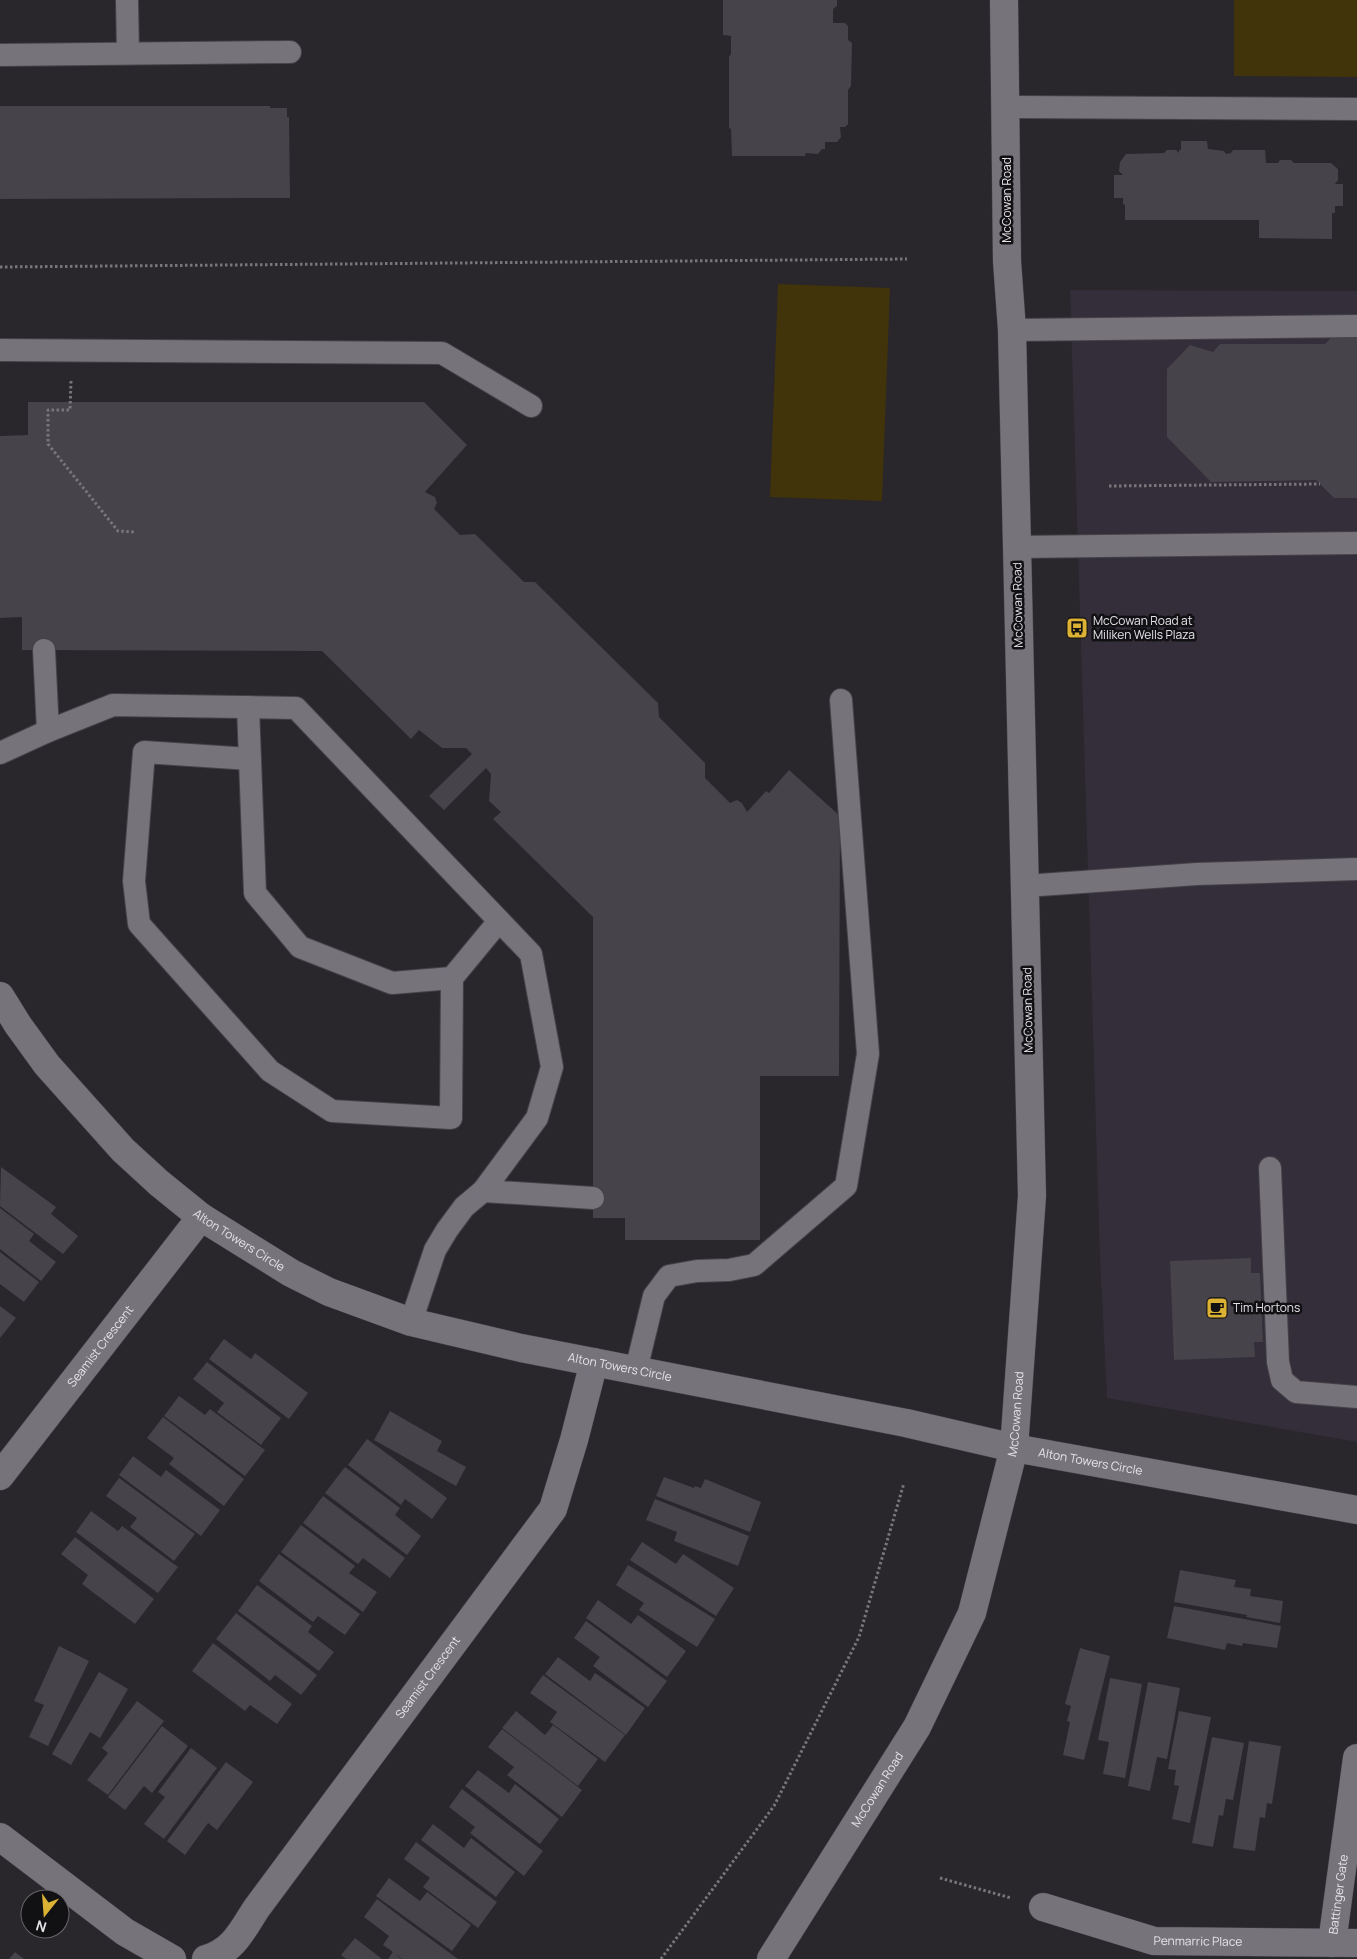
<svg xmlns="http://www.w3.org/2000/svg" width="1357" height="1959" font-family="Manrope,sans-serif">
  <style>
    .built { fill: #332e3a }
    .green { fill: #41330a }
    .building { fill: #46434a }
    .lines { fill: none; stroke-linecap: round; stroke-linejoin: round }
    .service-casing { stroke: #454248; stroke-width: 24 }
    .minor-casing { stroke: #454248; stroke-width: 29 }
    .tertiary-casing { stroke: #454248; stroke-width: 29 }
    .secondary-casing { stroke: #454248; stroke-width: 29 }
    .path { stroke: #79767b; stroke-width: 3; stroke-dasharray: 2.5 2.5; stroke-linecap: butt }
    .service { stroke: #77737b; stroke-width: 22 }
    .minor { stroke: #77737b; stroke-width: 28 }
    .tertiary { stroke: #77737b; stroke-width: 28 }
    .secondary { stroke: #77737b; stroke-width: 28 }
    .labels { text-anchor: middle; stroke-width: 5; stroke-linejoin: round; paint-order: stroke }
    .street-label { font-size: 12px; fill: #e6e3e8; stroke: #111013 }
    .poi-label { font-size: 12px; fill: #e6e3e8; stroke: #111013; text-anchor: start }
  </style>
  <rect width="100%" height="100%" fill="#29262c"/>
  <polygon class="built" points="1070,290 1357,291 1357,1442 1107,1398 1100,1259"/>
  <g class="green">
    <polygon points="1234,0 1357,0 1357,77 1234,76"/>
    <polygon points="778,284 890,288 882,501 770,497"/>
  </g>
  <g class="building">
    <polygon points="723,0 837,0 837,6 833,9 833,23 845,23 848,26 848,40 852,43 851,86 848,90 848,124 845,127 840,127 841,137 837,142 825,142 825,149 822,149 818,154 806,153 805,156 732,156 731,129 729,128 729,57 731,54 731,36 723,35"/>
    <polygon points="0,106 270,106 270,108 287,108 287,117 289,117 290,198 0,199"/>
    <polygon points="1181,141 1207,141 1208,149 1224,151 1226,154 1231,153 1233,150 1265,150 1266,163 1278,163 1280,160 1291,160 1294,163 1331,163 1338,169 1338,180 1335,184 1343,184 1343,206 1335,206 1335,213 1332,213 1332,239 1259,238 1259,220 1125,220 1125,205 1123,204 1123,198 1114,198 1114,175 1123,175 1119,171 1120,162 1126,154 1164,153 1167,150 1176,150 1179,153 1179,150 1181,150"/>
    <polygon points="1334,335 1357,335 1357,498 1334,498 1316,480 1211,482 1167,437 1167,369 1190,345 1213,352 1220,344 1325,344"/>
    <polygon points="28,402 424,402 467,445 425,492 435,497 437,503 434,509 460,535 475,534 524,582 535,582 658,703 659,717 705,763 705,778 730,803 737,800 742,803 747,812 766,791 769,793 789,770 840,816 839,1076 760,1076 760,1240 625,1240 625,1218 593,1218 593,917 493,819 501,812 489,801 491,774 486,768 444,810 429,796 472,754 466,748 442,748 419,730 411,739 322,651 22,650 22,617 0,618 0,436 28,435"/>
    <polygon points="1,1167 56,1207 51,1214 78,1236 63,1254 0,1206"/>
    <polygon points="0,1208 34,1234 29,1241 56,1262 41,1281 0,1249"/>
    <polygon points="0,1252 39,1282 24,1302 0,1284"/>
    <polygon points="1251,1258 1251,1273 1260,1273 1263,1342 1254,1342 1255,1357 1174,1360 1170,1261"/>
    <polygon points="0,1306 16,1318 0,1338"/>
    <polygon points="224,1339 251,1359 255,1353 308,1393 289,1419 209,1359"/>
    <polygon points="207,1362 281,1418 261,1445 217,1412 224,1403 193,1379"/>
    <polygon points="179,1396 205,1415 210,1409 265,1450 245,1476 164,1416"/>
    <polygon points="390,1411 442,1441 437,1451 466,1467 456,1486 374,1440"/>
    <polygon points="163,1417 244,1479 224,1506 169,1464 174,1458 147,1438"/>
    <polygon points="367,1439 447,1498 432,1519 405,1499 401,1505 348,1465"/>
    <polygon points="133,1456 161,1477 166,1470 220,1510 201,1536 119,1475"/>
    <polygon points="345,1467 400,1508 395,1515 421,1536 407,1555 325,1493"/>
    <polygon points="664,1477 694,1488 695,1486 701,1488 705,1479 761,1502 750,1532 656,1496"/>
    <polygon points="119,1478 195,1534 174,1561 130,1527 137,1518 106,1496"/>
    <polygon points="323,1496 405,1558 390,1578 363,1558 358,1564 303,1523"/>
    <polygon points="655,1499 749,1536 738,1566 674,1541 677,1532 646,1520"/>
    <polygon points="91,1511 118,1531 122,1526 178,1567 158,1593 76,1532"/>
    <polygon points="301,1525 355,1566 349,1573 377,1592 363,1612 281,1552"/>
    <polygon points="75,1537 154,1599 135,1624 82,1584 88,1575 61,1554"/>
    <polygon points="642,1542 676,1564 683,1554 734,1588 716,1616 630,1560"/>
    <polygon points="279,1554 360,1614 345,1635 318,1616 313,1622 259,1581"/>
    <polygon points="628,1565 715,1619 697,1647 639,1610 644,1603 616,1585"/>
    <polygon points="1180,1570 1236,1580 1234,1587 1251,1589 1250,1596 1283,1601 1280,1623 1246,1617 1247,1615 1174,1602"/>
    <polygon points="257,1585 312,1626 308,1632 334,1652 319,1671 238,1611"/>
    <polygon points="598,1600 631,1624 638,1615 686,1651 667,1677 586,1618"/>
    <polygon points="1174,1606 1281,1626 1277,1648 1243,1643 1242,1646 1227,1643 1225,1650 1167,1638"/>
    <polygon points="236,1613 317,1675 301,1695 275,1675 270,1681 216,1639"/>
    <polygon points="586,1621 667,1681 648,1707 593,1666 600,1657 574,1638"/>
    <polygon points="213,1643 292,1704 277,1724 250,1705 245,1711 192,1671"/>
    <polygon points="59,1646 89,1661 48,1746 29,1737 44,1705 34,1701"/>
    <polygon points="1080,1648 1110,1656 1084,1760 1063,1755 1070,1722 1067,1721 1071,1706 1065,1704"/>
    <polygon points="558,1657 590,1681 595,1673 645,1708 626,1735 545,1674"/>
    <polygon points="99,1672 128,1689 100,1738 90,1732 71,1765 52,1754"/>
    <polygon points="543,1675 625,1735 605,1762 550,1722 557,1712 530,1693"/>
    <polygon points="1110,1678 1142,1684 1125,1778 1103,1774 1109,1742 1098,1740"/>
    <polygon points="1148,1682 1180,1688 1167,1759 1157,1757 1150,1791 1128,1786"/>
    <polygon points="137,1701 164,1721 108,1795 87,1780 108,1753 102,1748"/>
    <polygon points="516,1711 545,1735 553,1725 598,1759 578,1786 502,1728"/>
    <polygon points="1179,1711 1211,1717 1190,1823 1172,1819 1179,1786 1174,1785 1176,1770 1168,1769"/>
    <polygon points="162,1726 188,1746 152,1793 144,1786 125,1810 108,1797"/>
    <polygon points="502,1729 582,1790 562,1817 507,1775 514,1767 488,1747"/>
    <polygon points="1212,1737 1244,1743 1233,1800 1226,1799 1223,1816 1219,1815 1213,1847 1192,1843"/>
    <polygon points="1249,1741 1281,1746 1272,1804 1267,1803 1265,1818 1260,1817 1255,1851 1233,1848"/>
    <polygon points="191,1748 217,1768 164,1839 144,1824 165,1797 158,1792"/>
    <polygon points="226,1762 253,1782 217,1830 208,1823 185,1855 167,1841"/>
    <polygon points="478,1770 509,1793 515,1784 559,1819 540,1844 465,1786"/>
    <polygon points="462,1789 543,1851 524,1876 470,1833 475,1827 449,1807"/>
    <polygon points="433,1824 464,1848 471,1838 515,1872 496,1897 421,1840"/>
    <polygon points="416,1842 497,1902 478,1928 423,1887 430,1878 404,1859"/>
    <polygon points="389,1878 420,1901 427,1892 471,1925 452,1951 376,1896"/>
    <polygon points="377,1899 402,1918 458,1959 402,1959 395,1953 401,1959 388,1959 393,1952 383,1945 389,1936 364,1917"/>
    <polygon points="355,1938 382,1959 346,1959 341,1955"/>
    <polygon points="15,1952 24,1959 9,1959"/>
  </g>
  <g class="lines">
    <g class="service-casing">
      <g id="service">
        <polyline points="127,0 128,53"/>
        <polyline points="0,55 290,52"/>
        <polyline points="1006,107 1357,109"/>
        <polyline points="1012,330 1357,326"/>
        <polyline points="0,350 442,353 531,406"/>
        <polyline points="1017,547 1357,543"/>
        <polyline points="44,650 48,731"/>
        <polyline points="248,707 255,893 300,947 392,983 452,978 499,921"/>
        <polyline points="0,753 48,731 113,705 296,708 531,954 552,1067 537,1118 483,1191 464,1207 447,1230 435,1250 411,1322"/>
        <polyline points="250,759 144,752 134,881 139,924 270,1071 332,1111 451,1118 452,978"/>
        <polyline points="1025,886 1197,874 1357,869"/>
        <polyline points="1270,1168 1278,1362 1282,1380 1296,1392 1357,1397"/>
        <polyline points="483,1191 593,1198"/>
        <polyline points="636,1370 654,1296 669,1276 697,1271 729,1270 754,1265 846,1186 868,1054 841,700"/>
      </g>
    </g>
    <g class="minor-casing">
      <g id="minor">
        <path id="s1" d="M0,1476L201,1217"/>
        <polyline points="0,1837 125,1932 172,1959"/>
        <path id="s2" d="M1043,1907L1154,1941L1357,1943"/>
        <path id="s3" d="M1332,1943L1357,1758"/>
        <path id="s4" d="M206,1959C233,1951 242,1931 256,1909L553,1509L574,1440L594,1362"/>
      </g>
    </g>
    <g class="tertiary-casing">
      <g id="tertiary">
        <path id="s5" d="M0,996L18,1025L47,1065L123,1150L159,1183L201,1217L291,1273L329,1292L411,1322L521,1348L906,1423L1014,1448L1357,1510"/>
      </g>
    </g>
    <g class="secondary-casing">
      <g id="secondary">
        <path id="s6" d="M771,1959L917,1727L972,1613L1014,1448L1032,1196L1012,330L1007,261L1004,0"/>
      </g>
    </g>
    <g class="path">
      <polyline points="0,267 907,259"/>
      <polyline points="71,381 70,410 48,410 48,444 118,531 134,532"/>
      <polyline points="1109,486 1320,484"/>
      <polyline points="940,1878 1011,1898"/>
      <polyline points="661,1959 774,1806 859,1637 904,1483"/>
    </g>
    <use href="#service" class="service"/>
    <use href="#minor" class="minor"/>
    <use href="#tertiary" class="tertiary"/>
    <use href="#secondary" class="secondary"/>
  </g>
  <defs>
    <g id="bus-square" transform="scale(1.125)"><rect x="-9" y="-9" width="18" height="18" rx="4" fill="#dbb233" stroke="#111013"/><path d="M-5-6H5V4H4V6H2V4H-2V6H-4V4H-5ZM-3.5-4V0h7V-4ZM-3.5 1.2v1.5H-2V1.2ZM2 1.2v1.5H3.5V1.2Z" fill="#111"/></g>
    <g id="cafe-square" transform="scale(1.125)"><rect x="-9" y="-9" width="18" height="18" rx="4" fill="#dbb233" stroke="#111013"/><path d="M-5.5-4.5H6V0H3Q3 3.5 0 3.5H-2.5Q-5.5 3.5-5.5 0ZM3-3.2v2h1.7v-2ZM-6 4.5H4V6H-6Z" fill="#111"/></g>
  </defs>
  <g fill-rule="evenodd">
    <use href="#bus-square" x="1077" y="628"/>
    <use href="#cafe-square" x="1217" y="1308"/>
  </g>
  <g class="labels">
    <g class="street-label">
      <text transform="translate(1007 200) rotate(-90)" y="4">McCowan Road</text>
      <text transform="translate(1018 605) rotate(-91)" y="4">McCowan Road</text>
      <text transform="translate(1028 1010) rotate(-91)" y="4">McCowan Road</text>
      <text dy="4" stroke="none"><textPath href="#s5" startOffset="345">Alton Towers Circle</textPath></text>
      <text dy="4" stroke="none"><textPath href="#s1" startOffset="164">Seamist Crescent</textPath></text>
      <text dy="4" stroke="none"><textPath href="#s5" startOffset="750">Alton Towers Circle</textPath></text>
      <text dy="4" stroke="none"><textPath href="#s6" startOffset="605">McCowan Road</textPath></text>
      <text dy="4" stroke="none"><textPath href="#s5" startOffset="1230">Alton Towers Circle</textPath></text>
      <text dy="4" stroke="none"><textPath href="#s4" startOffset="361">Seamist Crescent</textPath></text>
      <text dy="4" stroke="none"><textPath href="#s6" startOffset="200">McCowan Road</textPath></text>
      <text dy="4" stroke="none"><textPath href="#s3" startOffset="49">Battinger Gate</textPath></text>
      <text dy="4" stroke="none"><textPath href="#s2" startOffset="160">Penmarric Place</textPath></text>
    </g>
    <g class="poi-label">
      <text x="1093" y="625">McCowan Road at<tspan x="1093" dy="14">Miliken Wells Plaza</tspan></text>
      <text x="1233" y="1312">Tim Hortons</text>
    </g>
  </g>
  <g transform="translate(45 1914) rotate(197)"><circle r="24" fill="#111013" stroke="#666468"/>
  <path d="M0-4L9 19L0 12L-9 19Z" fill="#dbb233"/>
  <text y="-8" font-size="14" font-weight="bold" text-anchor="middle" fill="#e6e3e8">N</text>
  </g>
</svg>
